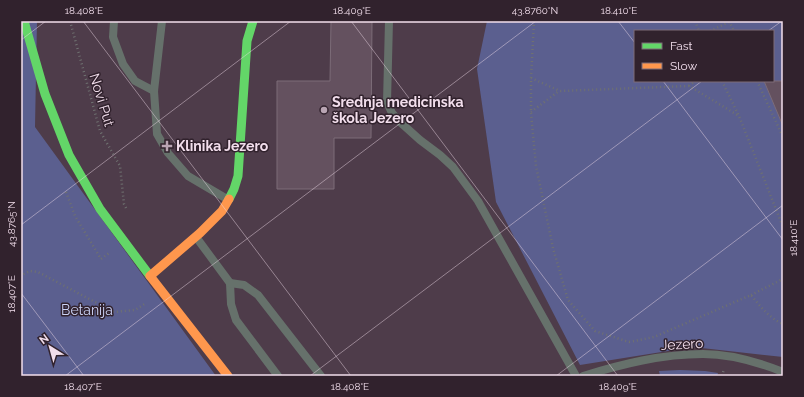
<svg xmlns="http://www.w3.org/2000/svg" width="804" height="397" font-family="Raleway,sans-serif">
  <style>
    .green { fill: #5b5f8f; fill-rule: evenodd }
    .building { fill: #64515f; stroke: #7c6c78 }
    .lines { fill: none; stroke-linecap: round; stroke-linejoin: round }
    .path { stroke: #6f7170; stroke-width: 2.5; stroke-dasharray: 1 3; stroke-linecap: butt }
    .lane { stroke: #66716b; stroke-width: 8 }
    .fast { stroke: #63d668; stroke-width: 9 }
    .slow { stroke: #ff974d; stroke-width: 9 }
    .ticks { fill: none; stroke: #f2deec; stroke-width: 1; stroke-opacity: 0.45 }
    .poi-dot { fill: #b9a5b3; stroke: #31222d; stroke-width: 1.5 }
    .labels { text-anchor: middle; stroke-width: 3; stroke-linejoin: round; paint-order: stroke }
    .street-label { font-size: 14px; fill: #f2deec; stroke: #31222d }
    .poi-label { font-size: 14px; font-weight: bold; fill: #f2deec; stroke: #31222d; text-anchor: start }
    .park-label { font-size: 14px; fill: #cbd2f6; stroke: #31222d }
    .neatline { fill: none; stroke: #f2deec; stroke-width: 1.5 }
    .ticks-label { font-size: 10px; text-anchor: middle; fill: #f2deec }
  </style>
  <rect width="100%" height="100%" fill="#4e3c4a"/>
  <g class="green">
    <polygon points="21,21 37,21 35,127 216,376 21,376"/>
    <path d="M487,21H783V357L693,347L580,365L496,202L477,69ZM635,31H773V81H635Z"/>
    <polygon points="680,370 705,371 718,373 717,376 660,376 659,371"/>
  </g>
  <g class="building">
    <polygon points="331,21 372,21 371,138 334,138 334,189 277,189 277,81 330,81"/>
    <polygon points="764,81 783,81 783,126"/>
  </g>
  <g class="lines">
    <g class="path">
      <polyline points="70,21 100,131 120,166 124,204 126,208"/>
      <path d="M534,21L531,78V113L536,166L553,248L568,300L595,331L629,342L654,337L751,295C760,306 769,318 783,324"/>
      <polyline points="695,21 699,31"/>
      <polyline points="729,21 734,31"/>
      <polyline points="710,31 729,22"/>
      <polyline points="531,78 560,91 689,86 739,116"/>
      <polyline points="722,81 739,116 783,227"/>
      <polyline points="757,81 783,137"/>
      <polyline points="689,86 695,81"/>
      <polyline points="531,112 559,91"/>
      <polyline points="66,192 75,216 101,259 109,253"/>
      <polyline points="21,277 22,275 30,271 38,272 114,312 135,310 146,303"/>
      <polyline points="751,295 783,279"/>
      <polyline points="722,376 724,369"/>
    </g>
    <g class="lane">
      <polyline points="114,21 113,37 123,64 135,81 154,91"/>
      <polyline points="162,21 154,91 157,134 168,153 188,176 227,199"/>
      <polyline points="389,21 387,102 392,113 400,122 420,140 440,155 453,167 478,201 576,376"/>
      <polyline points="196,237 230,283 231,304 236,320 278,376"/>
      <polyline points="230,283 244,285 258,295 321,376"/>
      <path d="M583,376C622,364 662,354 703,354C730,354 758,362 783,372"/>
    </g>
    <g class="fast">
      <polyline points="24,21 45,94 69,155 100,209 150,276"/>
      <polyline points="229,199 234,189 238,176 247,41 253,21"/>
    </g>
    <polyline class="slow" points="228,376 150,276 200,233 222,211 229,199"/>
  </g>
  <path class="ticks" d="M83,21L351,376M351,21L618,376M618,21L635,43M768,31L782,21M21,40L46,21M663,81L783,240M21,225L291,21M21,293L84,376M65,376L536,21M310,376L702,81M556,376L783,205"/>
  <g class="poi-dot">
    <circle cx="324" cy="110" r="4"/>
    <path d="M165 140h4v4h4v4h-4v4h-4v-4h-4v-4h4z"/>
  </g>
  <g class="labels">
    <g class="street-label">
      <text transform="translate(102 100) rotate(73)" y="5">Novi Put</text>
      <text transform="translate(682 344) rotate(-3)" y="5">Jezero</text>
    </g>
    <g class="poi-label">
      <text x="332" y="107">Srednja medicinska<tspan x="332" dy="16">škola Jezero</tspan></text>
      <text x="176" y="151">Klinika Jezero</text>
    </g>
    <g class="park-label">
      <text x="87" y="315">Betanija</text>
    </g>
  </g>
  <rect width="804" height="397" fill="none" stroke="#31222d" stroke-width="44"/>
  <rect x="634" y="30" width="140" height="52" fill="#31222d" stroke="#7e6d79"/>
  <rect x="642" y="43" width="20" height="6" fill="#63d668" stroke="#7e6d79"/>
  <text x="670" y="50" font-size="12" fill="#f2deec">Fast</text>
  <rect x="642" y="63" width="20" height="6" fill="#ff974d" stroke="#7e6d79"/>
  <text x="670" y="70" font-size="12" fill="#f2deec">Slow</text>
  <g transform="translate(50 347) rotate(323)" stroke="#31222d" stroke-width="3" paint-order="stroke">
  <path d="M0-3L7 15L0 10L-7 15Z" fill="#f2deec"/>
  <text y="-6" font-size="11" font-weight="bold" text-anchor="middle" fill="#f2deec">N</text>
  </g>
  <rect x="22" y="22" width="760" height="353" class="neatline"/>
  <g class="ticks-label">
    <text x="84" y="14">18.408°E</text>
    <text x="352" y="14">18.409°E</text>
    <text x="535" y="14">43.8760°N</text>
    <text x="619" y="14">18.410°E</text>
    <text transform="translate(11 224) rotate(-90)" y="4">43.8765°N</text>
    <text transform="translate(793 238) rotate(-90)" y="4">18.410°E</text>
    <text transform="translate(11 294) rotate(-90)" y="4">18.407°E</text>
    <text x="83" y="390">18.407°E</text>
    <text x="350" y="390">18.408°E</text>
    <text x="618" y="390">18.409°E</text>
  </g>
</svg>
